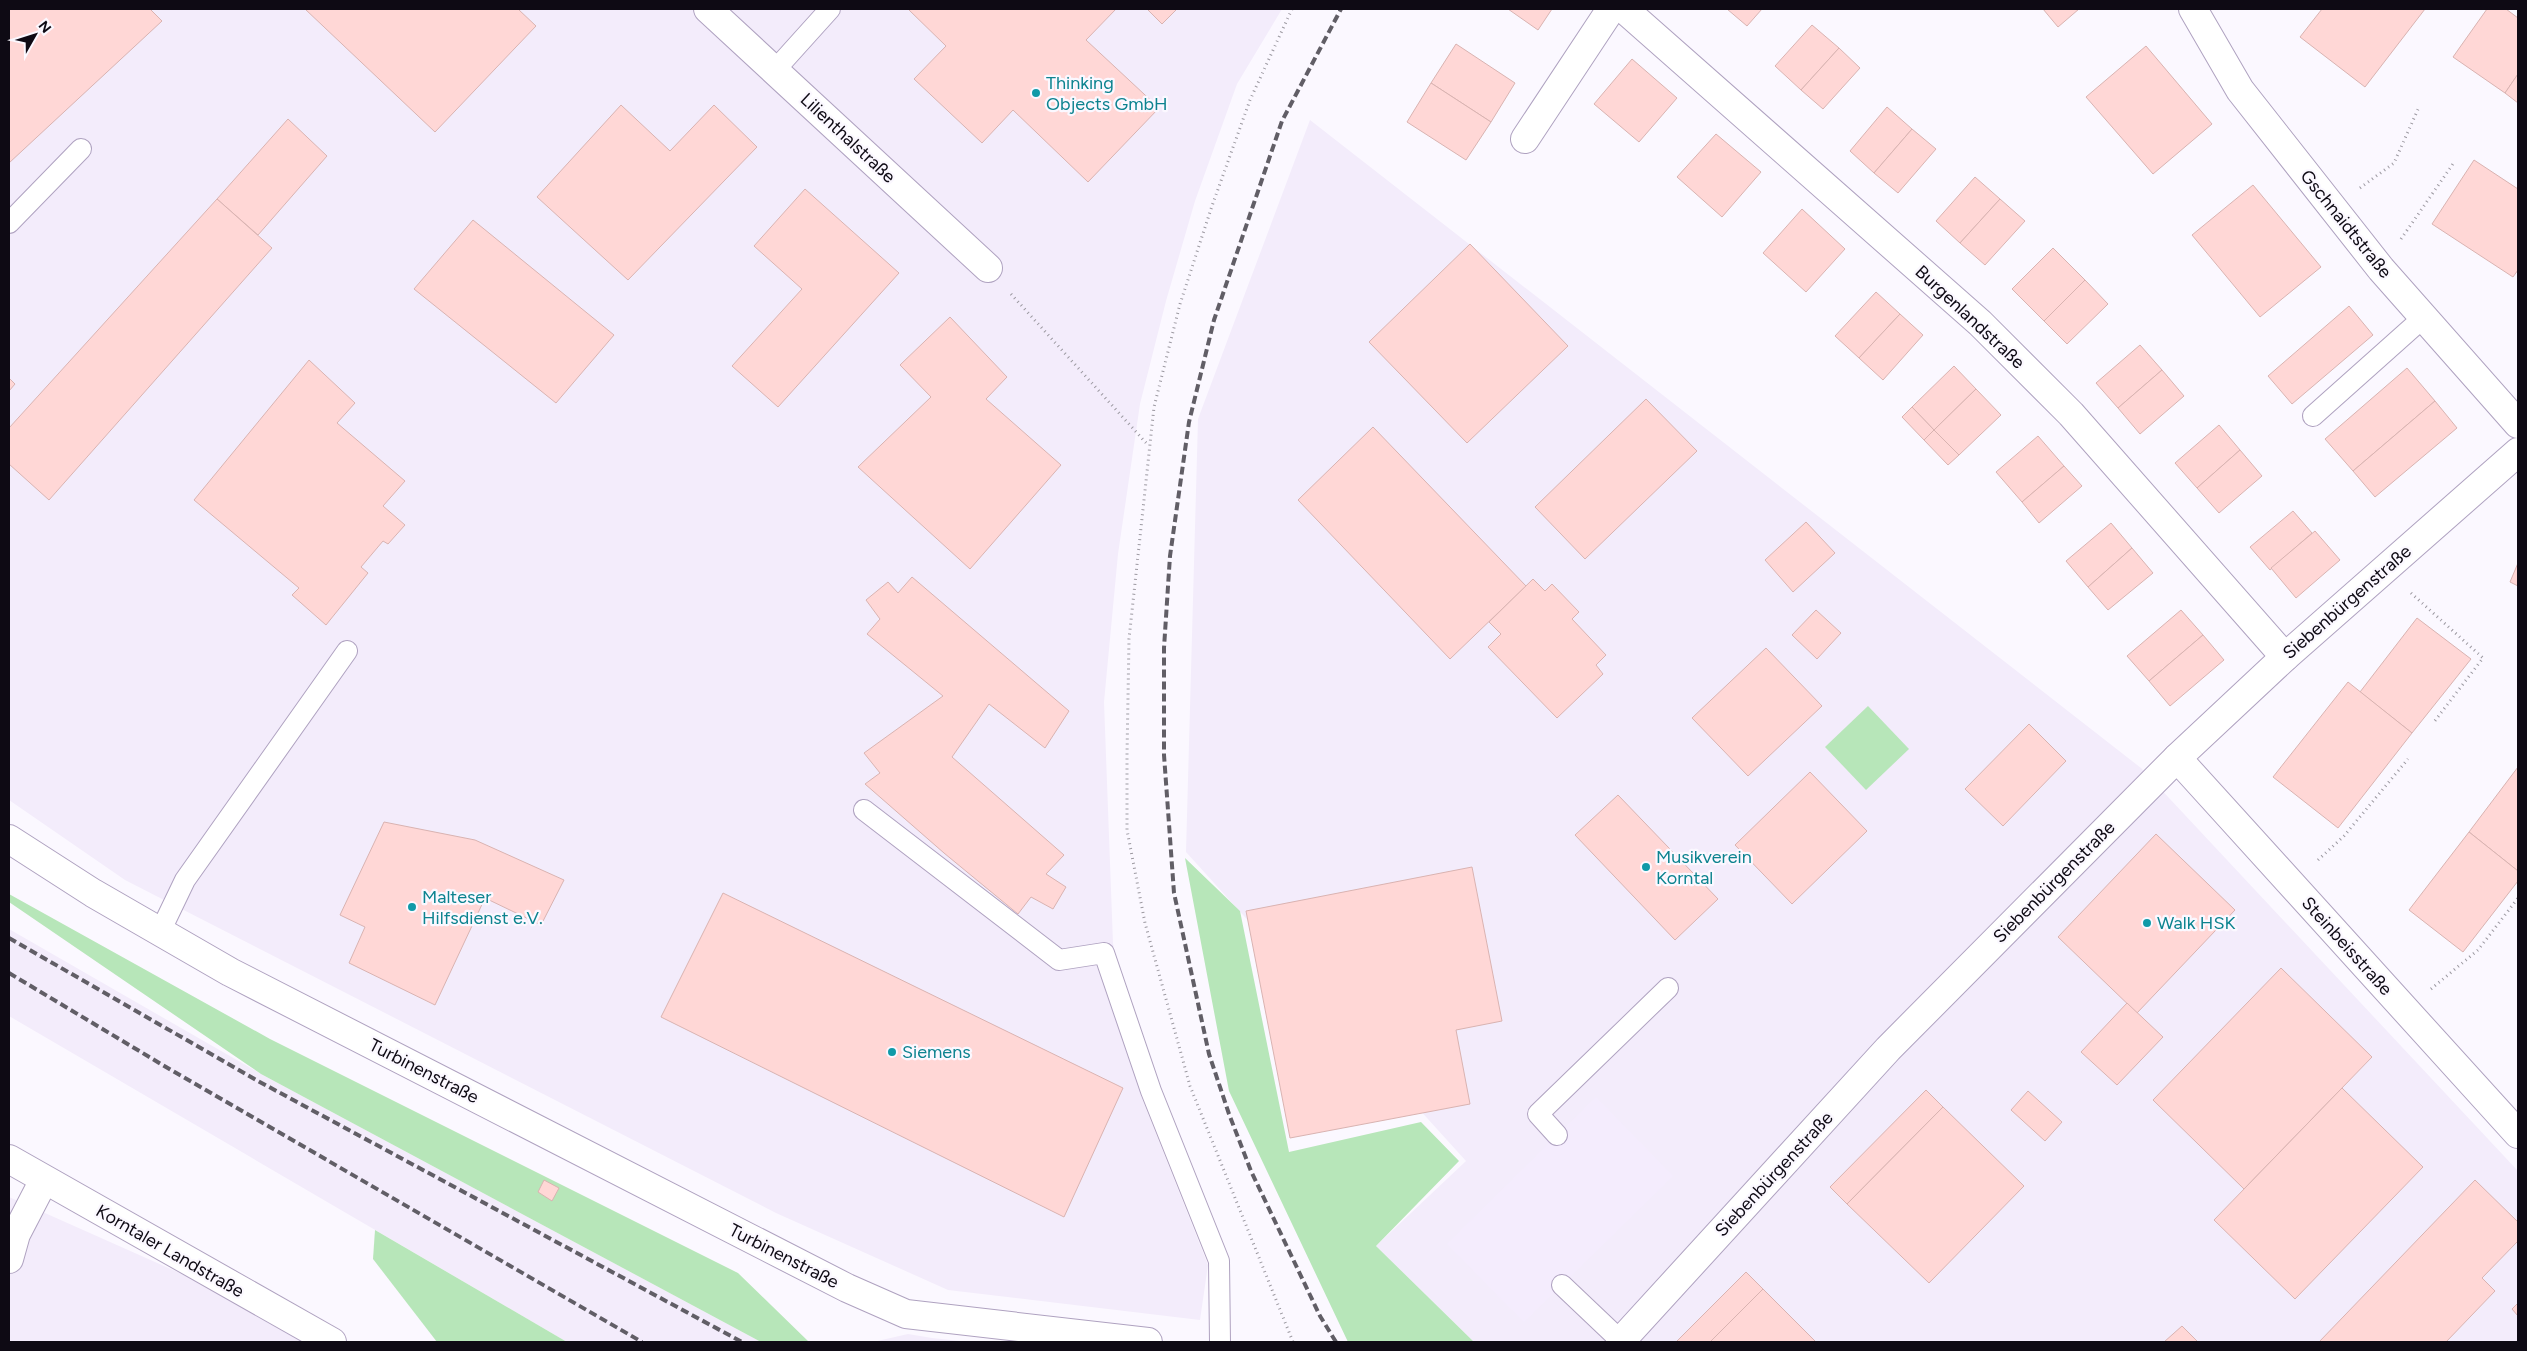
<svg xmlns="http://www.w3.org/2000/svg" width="2527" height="1351" font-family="Figtree,sans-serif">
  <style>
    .built { fill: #f3ecfb }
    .education { fill: #f4ecfd }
    .green { fill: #b7e6b9 }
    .building { fill: #ffd7d6; stroke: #d9b3b1 }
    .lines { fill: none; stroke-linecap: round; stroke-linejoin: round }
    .service-casing { stroke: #afa2c0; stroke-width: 22 }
    .minor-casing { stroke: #afa2c0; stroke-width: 30 }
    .secondary-casing { stroke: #afa2c0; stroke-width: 30 }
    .path { stroke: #9c99a1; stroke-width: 3; stroke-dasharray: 1 4; stroke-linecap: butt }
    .service { stroke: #fff; stroke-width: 20 }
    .minor { stroke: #fff; stroke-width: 28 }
    .secondary { stroke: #fff; stroke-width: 28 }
    .rail { stroke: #615e66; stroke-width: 4; stroke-dasharray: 8 4; stroke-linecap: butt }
    .culture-dot { fill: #0f9aa8; stroke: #fbf8ff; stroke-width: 2 }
    .labels { text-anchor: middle; stroke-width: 4.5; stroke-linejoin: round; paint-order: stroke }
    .culture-label { font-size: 18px; fill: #0d838f; stroke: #fbf8ff; text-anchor: start }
    .street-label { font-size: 18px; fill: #0e0a14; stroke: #fbf8ff }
  </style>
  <rect width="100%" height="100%" fill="#fbf8ff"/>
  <g class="built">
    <polygon points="9,9 1282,9 1237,84 1195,201 1166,301 1140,404 1118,554 1104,702 1113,943 1141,1096 1208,1265 1200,1320 948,1290 776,1213 125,880 9,800"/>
    <polygon points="1310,120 2141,768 2518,1171 2518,1342 1474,1342 1376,1246 1466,1161 1186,852 1198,419"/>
    <polygon points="9,929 261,1074 761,1342 567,1342 9,1016"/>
    <polygon points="9,1197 319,1335 332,1342 9,1342"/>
    <polygon points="908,1334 932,1338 970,1342 873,1342"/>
  </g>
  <polygon class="education" points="1596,1097 1673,1176 1524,1322 1447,1244"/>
  <g class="green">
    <polygon points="1868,706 1909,749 1866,790 1825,747"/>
    <polygon points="1185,858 1240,911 1289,1152 1421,1122 1459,1161 1376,1246 1474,1342 1348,1342 1229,1091"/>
    <polygon points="9,894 270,1039 738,1273 809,1342 761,1342 261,1074 9,902"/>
    <polygon points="375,1230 567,1342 437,1342 373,1259"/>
  </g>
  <g class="building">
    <polygon points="9,9 150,9 162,21 9,163"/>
    <polygon points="305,9 518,9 536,26 435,132"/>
    <polygon points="908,9 1116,9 1086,40 1159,108 1088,182 1013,110 982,143 914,79 946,46"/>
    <polygon points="1147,9 1177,9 1162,24"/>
    <polygon points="1508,9 1552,9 1538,30"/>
    <polygon points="1727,9 1762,9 1747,26"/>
    <polygon points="2043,9 2079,9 2058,27"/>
    <polygon points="2322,9 2425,9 2365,87 2300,37"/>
    <polygon points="2487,9 2506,9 2518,18 2518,74 2505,93 2453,57"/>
    <polygon points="1812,25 1839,48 1801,90 1775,66"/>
    <polygon points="1456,44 1515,83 1491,122 1431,83"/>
    <polygon points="2146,46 2212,124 2153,174 2086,97"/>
    <polygon points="1839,48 1860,68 1823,109 1801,90"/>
    <polygon points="1632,59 1677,98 1639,142 1594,104"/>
    <polygon points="2518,74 2518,103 2505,93"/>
    <polygon points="1431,83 1491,122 1466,160 1407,122"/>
    <polygon points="621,105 670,151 714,105 757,147 628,280 537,197"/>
    <polygon points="1887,107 1912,129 1874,173 1850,151"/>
    <polygon points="288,119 327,156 258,235 217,199"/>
    <polygon points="1912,129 1936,149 1898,193 1874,173"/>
    <polygon points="1716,134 1761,172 1722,217 1677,177"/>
    <polygon points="2474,160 2518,189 2518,270 2513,277 2432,224"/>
    <polygon points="1975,177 2000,199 1960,243 1936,221"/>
    <polygon points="2253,185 2321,267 2260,317 2192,235"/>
    <polygon points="805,189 899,273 778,407 732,366 802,289 754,246"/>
    <polygon points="217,199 272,248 49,500 9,464 9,428"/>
    <polygon points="2000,199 2025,221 1985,265 1960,243"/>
    <polygon points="1802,209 1845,249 1806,292 1763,253"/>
    <polygon points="473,220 614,335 556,403 414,289"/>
    <polygon points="1470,244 1568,346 1467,443 1369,342"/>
    <polygon points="2053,248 2085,280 2044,321 2012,289"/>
    <polygon points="2085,280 2108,304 2067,344 2044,321"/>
    <polygon points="1876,292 1900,314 1859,358 1835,336"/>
    <polygon points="2349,306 2373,335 2292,404 2268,376"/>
    <polygon points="1900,314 1923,335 1883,380 1859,358"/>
    <polygon points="950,317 1007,377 986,399 1061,465 970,569 858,467 931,397 900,365"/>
    <polygon points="2140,345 2162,370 2118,408 2096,383"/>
    <polygon points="309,360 355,403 337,423 405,481 383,506 405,525 388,544 383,541 361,567 368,573 326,625 292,595 299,588 194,500"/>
    <polygon points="1954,366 1976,389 1934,430 1912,407"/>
    <polygon points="2407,368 2435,401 2353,471 2325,439"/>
    <polygon points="2162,370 2184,396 2140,434 2118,408"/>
    <polygon points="9,378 15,384 9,391"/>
    <polygon points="1976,389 2001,415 1959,455 1934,430"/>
    <polygon points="1646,399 1697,451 1585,559 1535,507"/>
    <polygon points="2435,401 2457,428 2375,497 2353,471"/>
    <polygon points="1912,407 1934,430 1924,440 1902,417"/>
    <polygon points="2219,425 2240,450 2197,488 2175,463"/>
    <polygon points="1373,427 1526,586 1450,659 1298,500"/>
    <polygon points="1934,430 1959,455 1948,465 1924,440"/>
    <polygon points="2038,436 2064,466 2022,502 1996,472"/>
    <polygon points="2240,450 2262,476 2219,513 2197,488"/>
    <polygon points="2064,466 2082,486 2039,523 2022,502"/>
    <polygon points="2293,511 2312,533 2270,570 2250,547"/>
    <polygon points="1806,522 1835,553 1793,592 1765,560"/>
    <polygon points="2111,523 2132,548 2088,587 2066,561"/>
    <polygon points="2315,531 2340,560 2296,598 2271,568"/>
    <polygon points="2132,548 2153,573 2108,610 2088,587"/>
    <polygon points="2518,563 2518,586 2510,582"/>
    <polygon points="912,577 1069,711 1045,748 989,704 952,757 1064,855 1046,874 1066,887 1053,909 1031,897 1018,914 944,853 865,784 880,773 864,753 943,696 867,634 880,619 866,600 888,582 898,593"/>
    <polygon points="1533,579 1545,591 1552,584 1579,612 1572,619 1606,655 1596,665 1603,674 1557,718 1488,647 1501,634 1489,622"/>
    <polygon points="1816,610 1841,633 1817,659 1792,635"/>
    <polygon points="2181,610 2203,635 2149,681 2127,656"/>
    <polygon points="2417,618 2471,659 2412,733 2360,692"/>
    <polygon points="2203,635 2224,660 2170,706 2149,681"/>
    <polygon points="1766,648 1822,706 1748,776 1692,718"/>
    <polygon points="2348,682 2412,733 2338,828 2273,777"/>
    <polygon points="2029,724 2066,761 2003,826 1965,789"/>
    <polygon points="2518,767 2518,871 2469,832"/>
    <polygon points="1810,772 1867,831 1792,904 1735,845"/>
    <polygon points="1618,795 1718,899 1675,940 1575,835"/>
    <polygon points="384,822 475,840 564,880 541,925 485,898 435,1005 349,963 365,927 340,915"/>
    <polygon points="2469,832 2518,871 2518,881 2463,952 2409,910"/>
    <polygon points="2156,834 2235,910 2137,1013 2058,937"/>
    <polygon points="1472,867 1502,1021 1456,1030 1470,1104 1290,1138 1246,911"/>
    <polygon points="723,893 1123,1088 1064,1217 661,1017"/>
    <polygon points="2281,968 2372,1057 2244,1189 2153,1100"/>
    <polygon points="2127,1003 2163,1037 2117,1085 2081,1052"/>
    <polygon points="2342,1088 2423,1167 2295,1299 2214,1220"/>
    <polygon points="1926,1090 1943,1107 1847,1204 1830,1187"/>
    <polygon points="2028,1091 2062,1122 2045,1141 2011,1110"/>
    <polygon points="1943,1107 2024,1186 1929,1283 1847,1204"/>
    <polygon points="544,1180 559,1188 552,1201 538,1192"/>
    <polygon points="2475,1180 2518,1222 2518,1241 2482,1278 2495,1291 2446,1342 2319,1342"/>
    <polygon points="1746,1272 1763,1289 1710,1342 1676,1342"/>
    <polygon points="1763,1289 1816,1342 1710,1342"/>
    <polygon points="2518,1303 2518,1316 2512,1309"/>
    <polygon points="2182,1326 2198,1342 2164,1342"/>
  </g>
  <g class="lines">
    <g class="service-casing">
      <g id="service">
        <polyline points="775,70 830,9"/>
        <polyline points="9,223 81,149"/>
        <polyline points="2313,416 2424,317"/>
        <polyline points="864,810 1059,960 1104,953 1151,1091 1219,1261 1220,1342"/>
        <polyline points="160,932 185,880 347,651"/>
        <polyline points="1557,1135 1538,1114 1668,988"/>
        <polyline points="1562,1285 1621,1341"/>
      </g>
    </g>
    <g class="minor-casing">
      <g id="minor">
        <polyline points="708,9 988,268"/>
        <polyline points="1624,9 1980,323 2071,414 2285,657"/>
        <polyline points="2193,9 2240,90 2381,269 2518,424"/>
        <polyline points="1525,139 1611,9"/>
        <polyline points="2177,758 2518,1134"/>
        <polyline points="9,839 93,893 230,972 847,1288 906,1314 1148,1342"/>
        <polyline points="9,1259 16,1234 44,1180"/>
        <polyline points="1620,1342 1888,1049 2177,758 2285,657 2518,452"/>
      </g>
    </g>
    <g class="secondary-casing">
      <polyline id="secondary" points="9,1159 332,1342"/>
    </g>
    <g class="path">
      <polyline points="1292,9 1250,100 1212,206 1180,304 1154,407 1129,639 1127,755 1127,830 1145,923 1190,1086 1293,1342"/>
      <polyline points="2360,188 2394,163 2419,107"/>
      <polyline points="2401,239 2455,161"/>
      <polyline points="1011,294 1148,445"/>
      <polyline points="2411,593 2483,658 2434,722"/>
      <polyline points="2318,860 2344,836 2408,759"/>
      <polyline points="2431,989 2478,950 2518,898"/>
    </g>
    <use href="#service" class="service"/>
    <use href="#minor" class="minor"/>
    <use href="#secondary" class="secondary"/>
    <g class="rail">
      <polyline points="9,938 258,1081 742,1342"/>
      <polyline points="9,973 171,1070 642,1342"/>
      <polyline points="1336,1342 1320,1316 1251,1171 1229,1114 1209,1054 1174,893 1164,755 1164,648 1170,556 1189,422 1214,320 1282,121 1341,9"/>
    </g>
  </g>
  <g class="culture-dot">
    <circle cx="1036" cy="93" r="5"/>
    <circle cx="1646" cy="867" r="5"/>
    <circle cx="412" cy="907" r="5"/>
    <circle cx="2147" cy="923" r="5"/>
    <circle cx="892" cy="1052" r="5"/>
  </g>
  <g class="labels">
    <g class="culture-label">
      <text x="1046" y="89">Thinking<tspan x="1046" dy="21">Objects GmbH</tspan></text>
      <text x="1656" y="863">Musikverein<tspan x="1656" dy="21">Korntal</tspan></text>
      <text x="422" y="903">Malteser<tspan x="422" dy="21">Hilfsdienst e.V.</tspan></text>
      <text x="2157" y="929">Walk HSK</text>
      <text x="902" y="1058">Siemens</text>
    </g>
    <g class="street-label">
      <text transform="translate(848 138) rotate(43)" y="6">Lilienthalstraße</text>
      <text transform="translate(2346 224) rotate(51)" y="6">Gschnaidtstraße</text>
      <text transform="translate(1970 317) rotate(43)" y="6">Burgenlandstraße</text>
      <text transform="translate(2347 602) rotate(-41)" y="6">Siebenbürgenstraße</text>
      <text transform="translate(2054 882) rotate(-45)" y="6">Siebenbürgenstraße</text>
      <text transform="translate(2347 946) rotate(48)" y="6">Steinbeisstraße</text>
      <text transform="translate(424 1071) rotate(27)" y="6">Turbinenstraße</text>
      <text transform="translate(1774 1174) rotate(-47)" y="6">Siebenbürgenstraße</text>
      <text transform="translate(170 1251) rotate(30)" y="6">Korntaler Landstraße</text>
      <text transform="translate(784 1256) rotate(27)" y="6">Turbinenstraße</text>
    </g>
  </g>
  <rect width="2527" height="1351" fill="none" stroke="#0e0a14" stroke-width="20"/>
  <g transform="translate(35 35) rotate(51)" stroke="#fbf8ff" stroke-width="4" paint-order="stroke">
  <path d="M0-4L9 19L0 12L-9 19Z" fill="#0e0a14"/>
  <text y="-8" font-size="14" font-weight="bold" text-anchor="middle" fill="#0e0a14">N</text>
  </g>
</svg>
